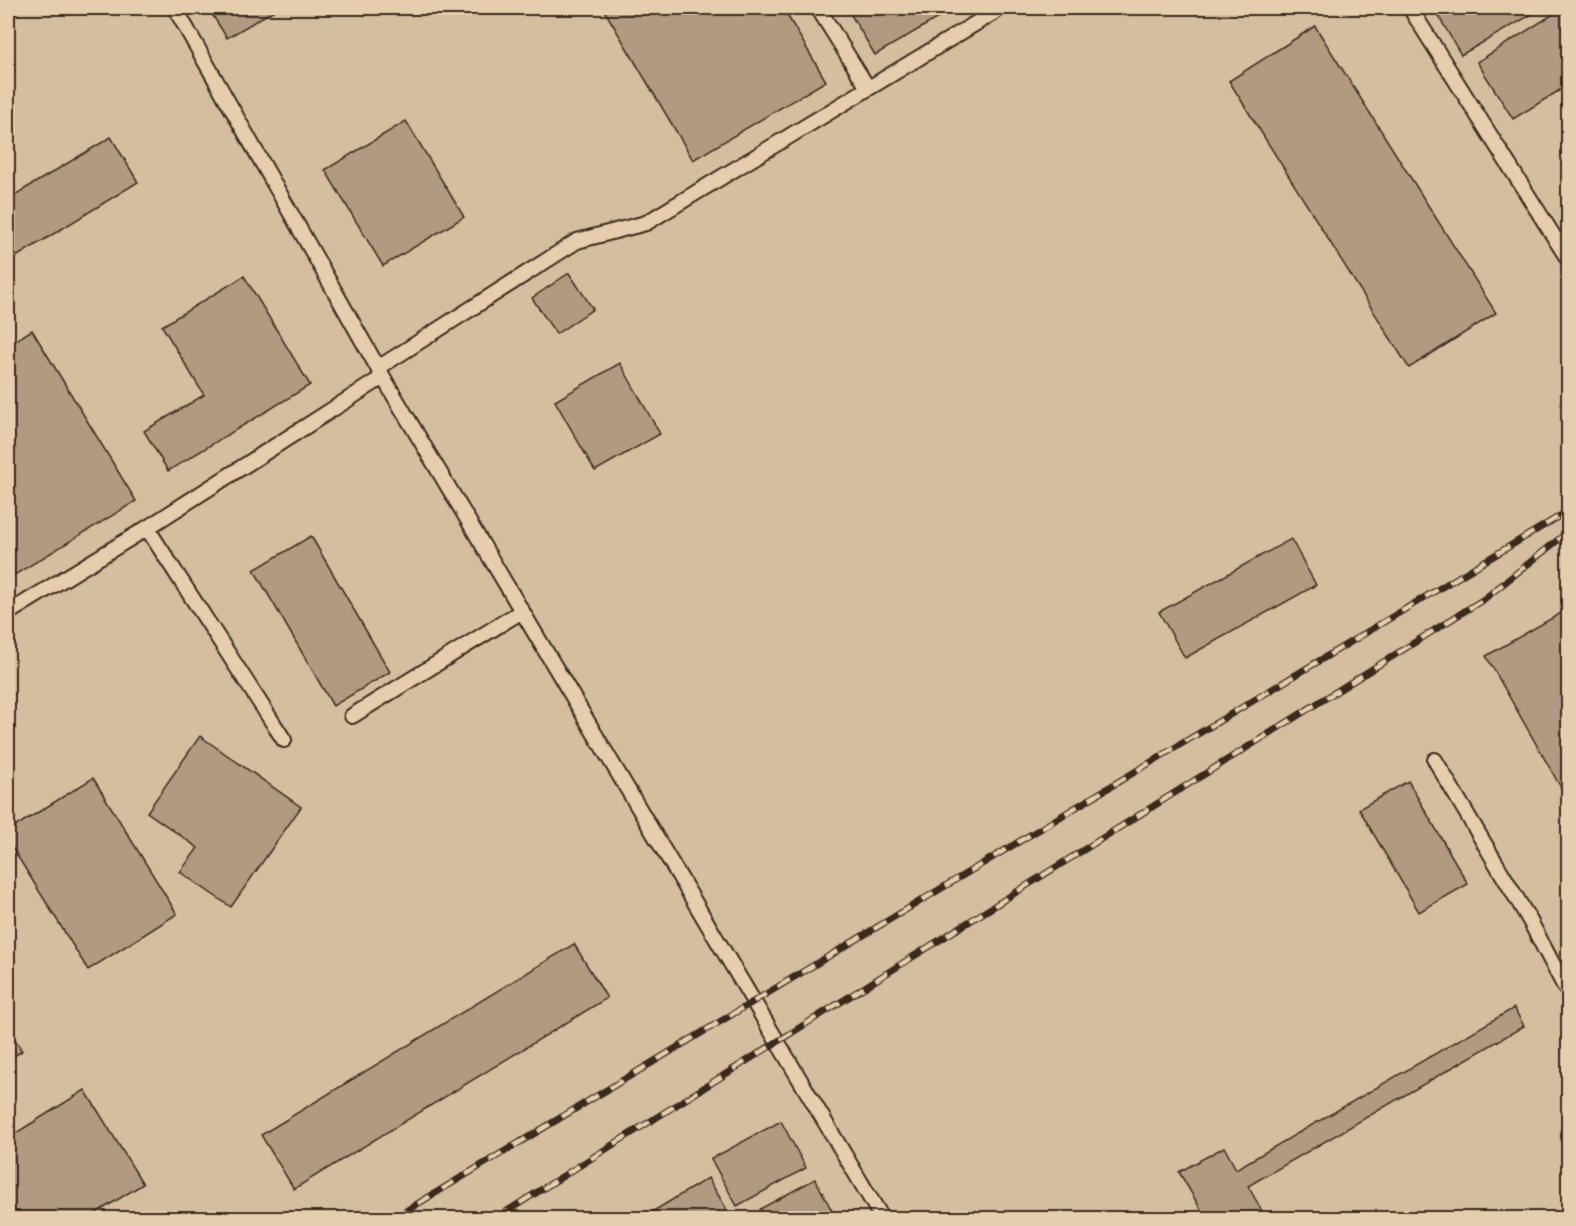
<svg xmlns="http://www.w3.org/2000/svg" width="1576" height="1226" font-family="Caveat,sans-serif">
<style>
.built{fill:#d5bea0}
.building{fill:#b19a81;stroke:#3b2a1e;stroke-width:1.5}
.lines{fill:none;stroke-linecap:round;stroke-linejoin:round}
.service-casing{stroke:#3b2a1e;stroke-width:18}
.service{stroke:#e5cdae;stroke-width:14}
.rail-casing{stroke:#3b2a1e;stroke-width:7}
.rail{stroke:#e5cdae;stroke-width:4.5;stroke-dasharray:14;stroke-linecap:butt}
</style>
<rect width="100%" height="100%" fill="#e5cdae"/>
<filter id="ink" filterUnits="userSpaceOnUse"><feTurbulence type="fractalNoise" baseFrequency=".0167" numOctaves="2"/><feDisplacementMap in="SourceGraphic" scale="12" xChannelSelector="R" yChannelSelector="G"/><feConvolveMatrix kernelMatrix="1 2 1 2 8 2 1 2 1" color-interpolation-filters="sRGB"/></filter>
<g filter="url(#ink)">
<!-- built -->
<rect class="built" x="8" y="8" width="1560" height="1210"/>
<!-- building -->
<g class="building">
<polygon points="208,8 278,8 227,38"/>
<polygon points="603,8 783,8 826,81 693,160"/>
<polygon points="847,8 955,8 875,55"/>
<polygon points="1434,8 1543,8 1461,55"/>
<polygon points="1563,8 1568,8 1568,85 1513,119 1477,62"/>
<polygon points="1315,26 1496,313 1409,368 1229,81"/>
<polygon points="406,121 464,217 383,266 325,170"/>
<polygon points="111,137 138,182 8,262 8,199"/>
<polygon points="569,273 593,309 556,334 532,298"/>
<polygon points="244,276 310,385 168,471 144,431 204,395 162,326"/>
<polygon points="32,330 136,501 8,579 8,345"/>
<polygon points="620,363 660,434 595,471 555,401"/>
<polygon points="311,536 390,672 333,706 254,570"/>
<polygon points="1291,539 1316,585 1185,658 1159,612"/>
<polygon points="1568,609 1568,800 1486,656"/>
<polygon points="200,736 301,807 231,907 180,872 198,848 147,812"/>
<polygon points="93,778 177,914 88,970 8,841 8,831"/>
<polygon points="1408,781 1468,884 1419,912 1359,809"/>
<polygon points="574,944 607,998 294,1189 261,1135"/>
<polygon points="1514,1008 1524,1026 1248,1186 1262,1211 1249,1218 1206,1218 1179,1172 1224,1147 1236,1169"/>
<polygon points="8,1027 22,1051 8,1060"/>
<polygon points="85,1090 143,1184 88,1218 8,1218 8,1138"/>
<polygon points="781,1121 806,1168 737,1206 711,1159"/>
<polygon points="708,1178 732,1218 642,1218"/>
<polygon points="815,1179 836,1218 765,1218 760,1209"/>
</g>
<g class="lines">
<defs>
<g id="service">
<polyline points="175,8 383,377 882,1218"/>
<polyline points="818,8 868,88"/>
<polyline points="1410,8 1568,259"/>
<polyline points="378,368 577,241 646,223 1001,8"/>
<polyline points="147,528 284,740"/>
<polyline points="8,613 147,528 383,377"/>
<polyline points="352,716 522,611"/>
<polyline points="1435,760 1530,921 1568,993"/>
</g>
</defs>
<!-- service casing -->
<use href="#service" class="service-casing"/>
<!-- service -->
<use href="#service" class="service"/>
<defs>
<g id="rail">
<polyline points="394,1218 1568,511"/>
<polyline points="496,1218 1484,599 1568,532"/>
</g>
</defs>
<!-- rail casing -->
<use href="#rail" class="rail-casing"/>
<!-- rail -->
<use href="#rail" class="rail"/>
</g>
</g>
<!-- margin -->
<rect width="1576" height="1226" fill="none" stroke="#e5cdae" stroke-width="30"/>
<rect x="15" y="15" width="1546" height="1196" fill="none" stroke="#3b2a1e" stroke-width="2" filter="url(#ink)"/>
</svg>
